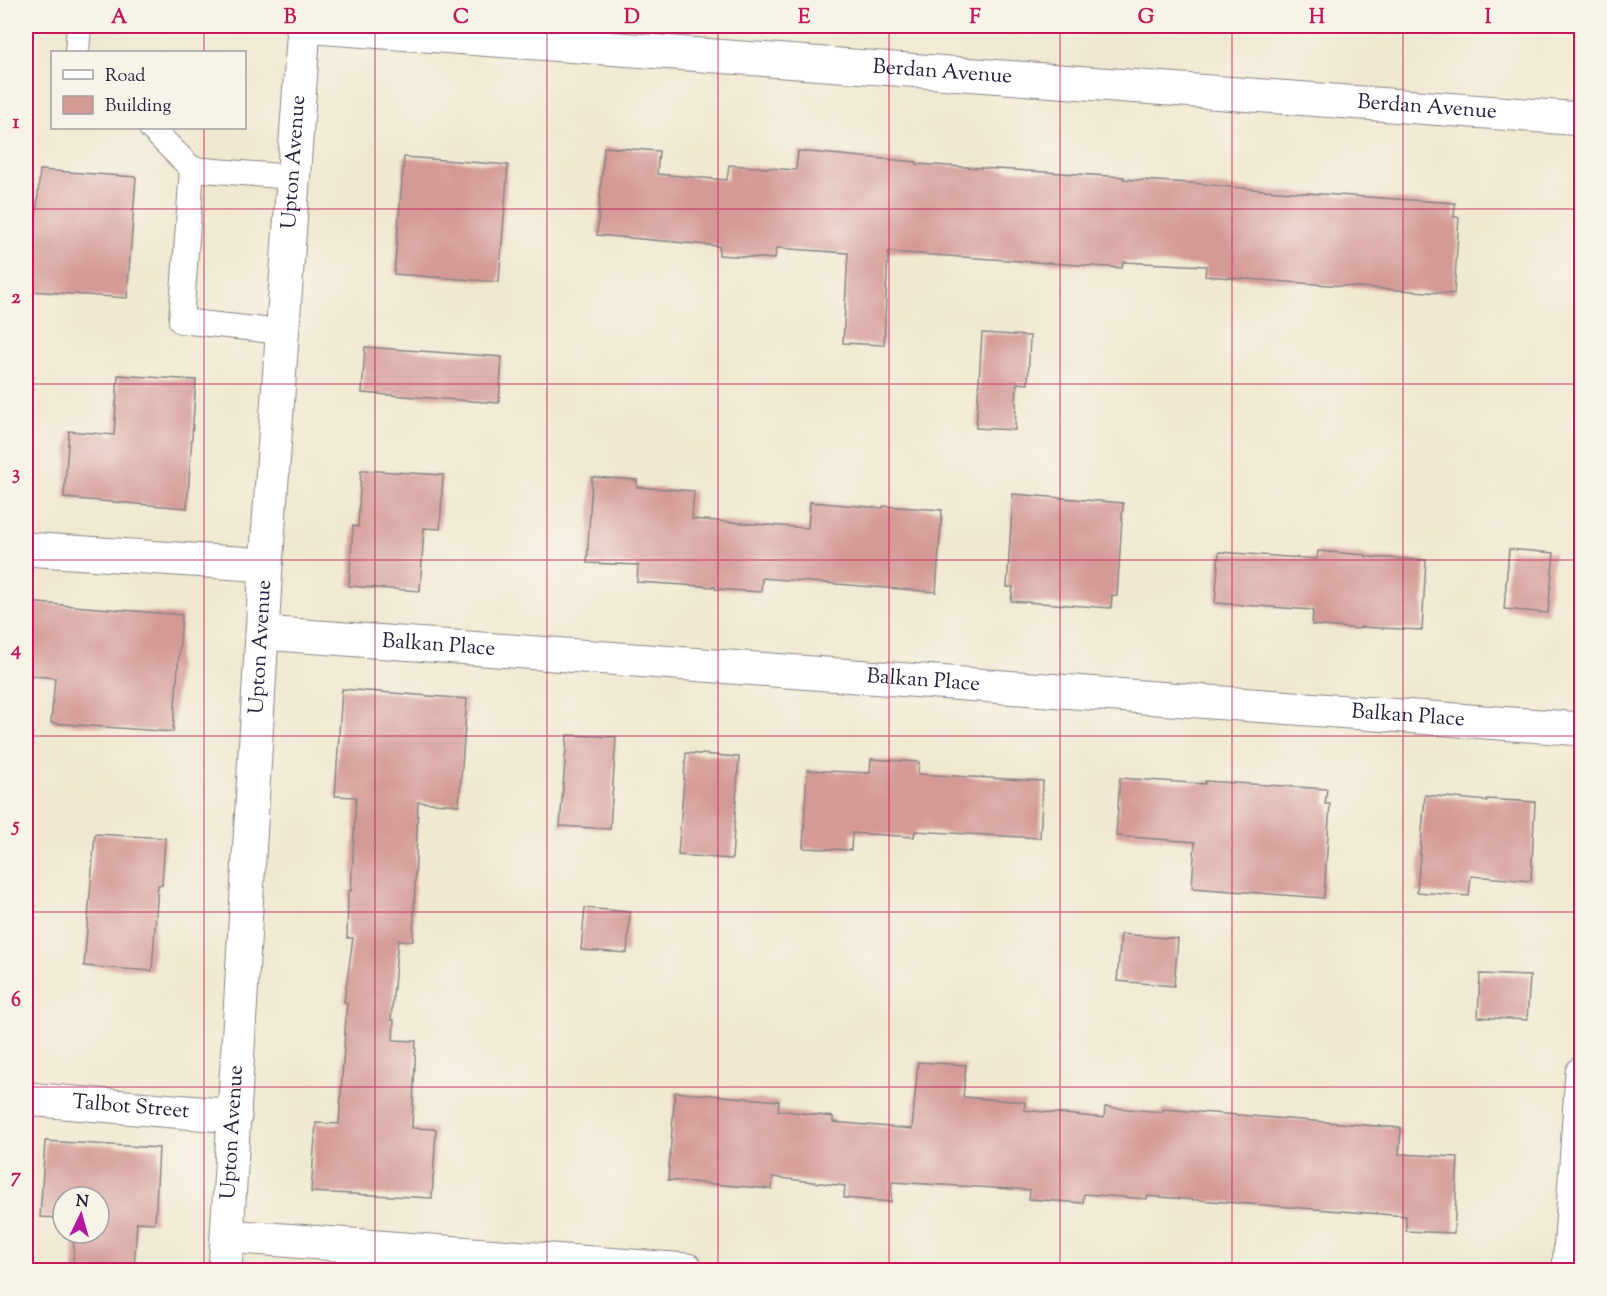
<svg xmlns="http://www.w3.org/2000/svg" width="1607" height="1296" font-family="'Sorts Mill Goudy',serif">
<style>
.building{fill:#d49a96}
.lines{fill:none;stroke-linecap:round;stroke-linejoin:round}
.service-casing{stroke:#898586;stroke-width:26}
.minor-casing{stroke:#898586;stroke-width:35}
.tertiary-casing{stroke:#898586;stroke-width:35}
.service{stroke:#fff;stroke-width:24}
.minor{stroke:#fff;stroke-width:33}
.tertiary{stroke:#fff;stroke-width:33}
.grid{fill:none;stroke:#c2185b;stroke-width:1.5;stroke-opacity:0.55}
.labels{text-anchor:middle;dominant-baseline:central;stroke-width:5;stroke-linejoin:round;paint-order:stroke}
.street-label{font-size:21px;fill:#22223b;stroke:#f7f3e8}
.neatline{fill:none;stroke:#c2185b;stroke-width:2}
.grid-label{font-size:20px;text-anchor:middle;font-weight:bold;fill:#c2185b}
</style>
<rect width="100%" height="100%" fill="#f7f3e8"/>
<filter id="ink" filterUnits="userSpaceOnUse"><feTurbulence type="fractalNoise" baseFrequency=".0167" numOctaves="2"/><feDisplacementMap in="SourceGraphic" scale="12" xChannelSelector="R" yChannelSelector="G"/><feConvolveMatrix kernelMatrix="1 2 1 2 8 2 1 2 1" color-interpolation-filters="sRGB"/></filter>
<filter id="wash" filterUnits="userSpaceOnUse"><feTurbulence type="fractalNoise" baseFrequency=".008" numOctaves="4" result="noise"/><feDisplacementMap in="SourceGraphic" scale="24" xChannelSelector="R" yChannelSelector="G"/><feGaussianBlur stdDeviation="1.35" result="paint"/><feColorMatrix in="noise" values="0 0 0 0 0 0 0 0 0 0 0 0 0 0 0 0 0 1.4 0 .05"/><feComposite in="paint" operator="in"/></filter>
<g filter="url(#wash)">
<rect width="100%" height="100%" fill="#f0e8d0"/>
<g id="blocks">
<!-- building -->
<g class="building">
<polygon points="604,147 659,151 657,174 727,180 729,165 796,170 798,151 917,162 917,164 1124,177 1123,179 1191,183 1263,190 1455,203 1454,217 1459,217 1454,294 1205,276 1206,266 1123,262 1122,268 888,252 884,345 843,343 848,253 776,248 775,259 719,255 719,246 597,235"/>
<polygon points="404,157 508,165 499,282 394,274"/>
<polygon points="40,170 136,177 127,298 30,291"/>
<polygon points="982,333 1030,336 1028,384 1017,383 1015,430 976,428"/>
<polygon points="365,347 502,357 499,403 362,393"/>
<polygon points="118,375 196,380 187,508 64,498 69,431 114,435"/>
<polygon points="361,470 443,475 440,529 424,528 420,591 349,586 353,526 358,527"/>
<polygon points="592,477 637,480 637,487 694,491 692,519 808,528 810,502 883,508 883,506 942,510 936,592 762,578 761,592 715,589 715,587 637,582 638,565 587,563"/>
<polygon points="1013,494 1123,503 1117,596 1112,595 1111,608 1011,601 1013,587 1007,587"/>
<polygon points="1509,549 1554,553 1548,613 1504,609"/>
<polygon points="1318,551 1366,555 1366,557 1426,560 1422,630 1360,627 1360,629 1312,625 1313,610 1215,603 1219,552 1317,559"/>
<polygon points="26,602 182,615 173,732 51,723 55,678 26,675"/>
<polygon points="342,689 467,699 459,805 418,802 413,941 398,940 391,1020 394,1020 393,1040 416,1041 412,1128 436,1129 432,1198 311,1192 316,1123 339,1124 347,1002 344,1002 353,938 347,938 348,891 351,891 356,797 335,796"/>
<polygon points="567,735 616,737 610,829 560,826"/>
<polygon points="686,753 739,757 732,859 678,855"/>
<polygon points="871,759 919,762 918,774 1043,781 1040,838 915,831 914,837 852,833 851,850 803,848 807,770 870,773"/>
<polygon points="1120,778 1205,784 1205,781 1327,789 1325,804 1330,804 1324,898 1192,888 1195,842 1116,836"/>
<polygon points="1425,795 1487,801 1487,799 1535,802 1531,881 1471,876 1469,896 1417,892"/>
<polygon points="95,834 165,838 162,885 158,885 152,971 84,966"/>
<polygon points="585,908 630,912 627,953 581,950"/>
<polygon points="1121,934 1178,939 1174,986 1117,981"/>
<polygon points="1480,974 1530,976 1527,1020 1478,1017"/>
<polygon points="918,1062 966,1065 963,1097 1025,1102 1024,1110 1104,1118 1105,1107 1162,1112 1163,1109 1401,1128 1399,1154 1458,1157 1454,1233 1406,1231 1406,1216 1147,1196 1147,1199 1084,1194 1083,1203 1029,1199 1030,1190 892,1182 891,1202 844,1198 845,1186 773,1177 772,1189 668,1180 675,1092 779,1101 778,1110 833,1117 833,1122 912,1129"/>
<polygon points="45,1141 159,1148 155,1223 137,1222 134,1270 73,1270 74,1233 99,1233 99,1197 63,1197 63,1218 40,1217"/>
</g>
</g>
</g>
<g filter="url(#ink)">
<use href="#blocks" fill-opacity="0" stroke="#898586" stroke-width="1.5"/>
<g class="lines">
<defs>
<g id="service">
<polyline points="77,52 79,26"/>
<polyline points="151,128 192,169"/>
<polyline points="282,332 181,321 192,169 292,177"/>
</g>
<g id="minor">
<polyline points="26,549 266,565"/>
<path id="s1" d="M263 633 1582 729"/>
<path id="s2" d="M26 1099 235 1116"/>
<polyline points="228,1236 687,1270"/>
<polyline points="1569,1270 1582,1073"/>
</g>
<g id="tertiary">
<path id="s3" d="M302 26 1582 119"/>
<path id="s4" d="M225 1270 266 565 304 26"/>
</g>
</defs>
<!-- service casing -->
<use href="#service" class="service-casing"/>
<!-- minor casing -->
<use href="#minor" class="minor-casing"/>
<!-- tertiary casing -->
<use href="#tertiary" class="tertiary-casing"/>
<!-- service -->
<use href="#service" class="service"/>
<!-- minor -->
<use href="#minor" class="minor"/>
<!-- tertiary -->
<use href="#tertiary" class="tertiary"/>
</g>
</g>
<!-- grid -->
<path class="grid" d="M204 26V52M375 26V1270M547 26V1270M718 26V1270M889 26V1270M1060 26V1270M1232 26V1270M1403 26V1270M204 128V1270M26 209H1582M26 384H1582M26 560H1582M26 736H1582M26 912H1582M26 1087H1582"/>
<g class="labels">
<!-- street labels -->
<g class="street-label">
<text stroke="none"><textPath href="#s3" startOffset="642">Berdan Avenue</textPath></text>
<text stroke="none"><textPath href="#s3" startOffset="1128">Berdan Avenue</textPath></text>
<text stroke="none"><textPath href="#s4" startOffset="1110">Upton Avenue</textPath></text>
<text stroke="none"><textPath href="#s1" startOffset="176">Balkan Place</textPath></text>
<text stroke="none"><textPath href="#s4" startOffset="624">Upton Avenue</textPath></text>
<text stroke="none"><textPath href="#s1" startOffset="662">Balkan Place</textPath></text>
<text stroke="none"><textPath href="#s1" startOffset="1148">Balkan Place</textPath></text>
<text stroke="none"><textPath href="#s2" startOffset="105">Talbot Street</textPath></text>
<text stroke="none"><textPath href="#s4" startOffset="138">Upton Avenue</textPath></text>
</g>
</g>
<!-- margin -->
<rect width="1607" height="1296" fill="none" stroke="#f7f3e8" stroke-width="66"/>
<!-- legend -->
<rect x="51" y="51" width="195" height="78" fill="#f7f3e8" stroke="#a29fa3" stroke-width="1.5"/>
<rect x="63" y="70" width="30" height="9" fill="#ffffff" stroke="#a29fa3" stroke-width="1.5"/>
<text x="105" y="81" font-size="18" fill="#22223b">Road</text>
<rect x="63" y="96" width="30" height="18" fill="#d49a96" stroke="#a29fa3" stroke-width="1.5"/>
<text x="105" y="111" font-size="18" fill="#22223b">Building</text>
<!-- north arrow -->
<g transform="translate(81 1215) rotate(5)"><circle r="28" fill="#f7f3e8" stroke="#a29fa3" stroke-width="1.5"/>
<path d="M0-4.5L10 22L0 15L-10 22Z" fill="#b5179e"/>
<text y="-9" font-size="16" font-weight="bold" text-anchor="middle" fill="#22223b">N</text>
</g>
<rect x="33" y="33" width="1541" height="1230" class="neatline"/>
<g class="grid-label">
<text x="119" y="23">A</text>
<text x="290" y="23">B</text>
<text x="461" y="23">C</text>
<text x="632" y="23">D</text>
<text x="804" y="23">E</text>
<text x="975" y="23">F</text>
<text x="1146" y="23">G</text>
<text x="1317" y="23">H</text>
<text x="1488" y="23">I</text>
<text x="16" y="128">1</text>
<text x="16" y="303">2</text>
<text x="16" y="479">3</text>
<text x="16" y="655">4</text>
<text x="16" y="831">5</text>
<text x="16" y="1006">6</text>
<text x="16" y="1182">7</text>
</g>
</svg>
